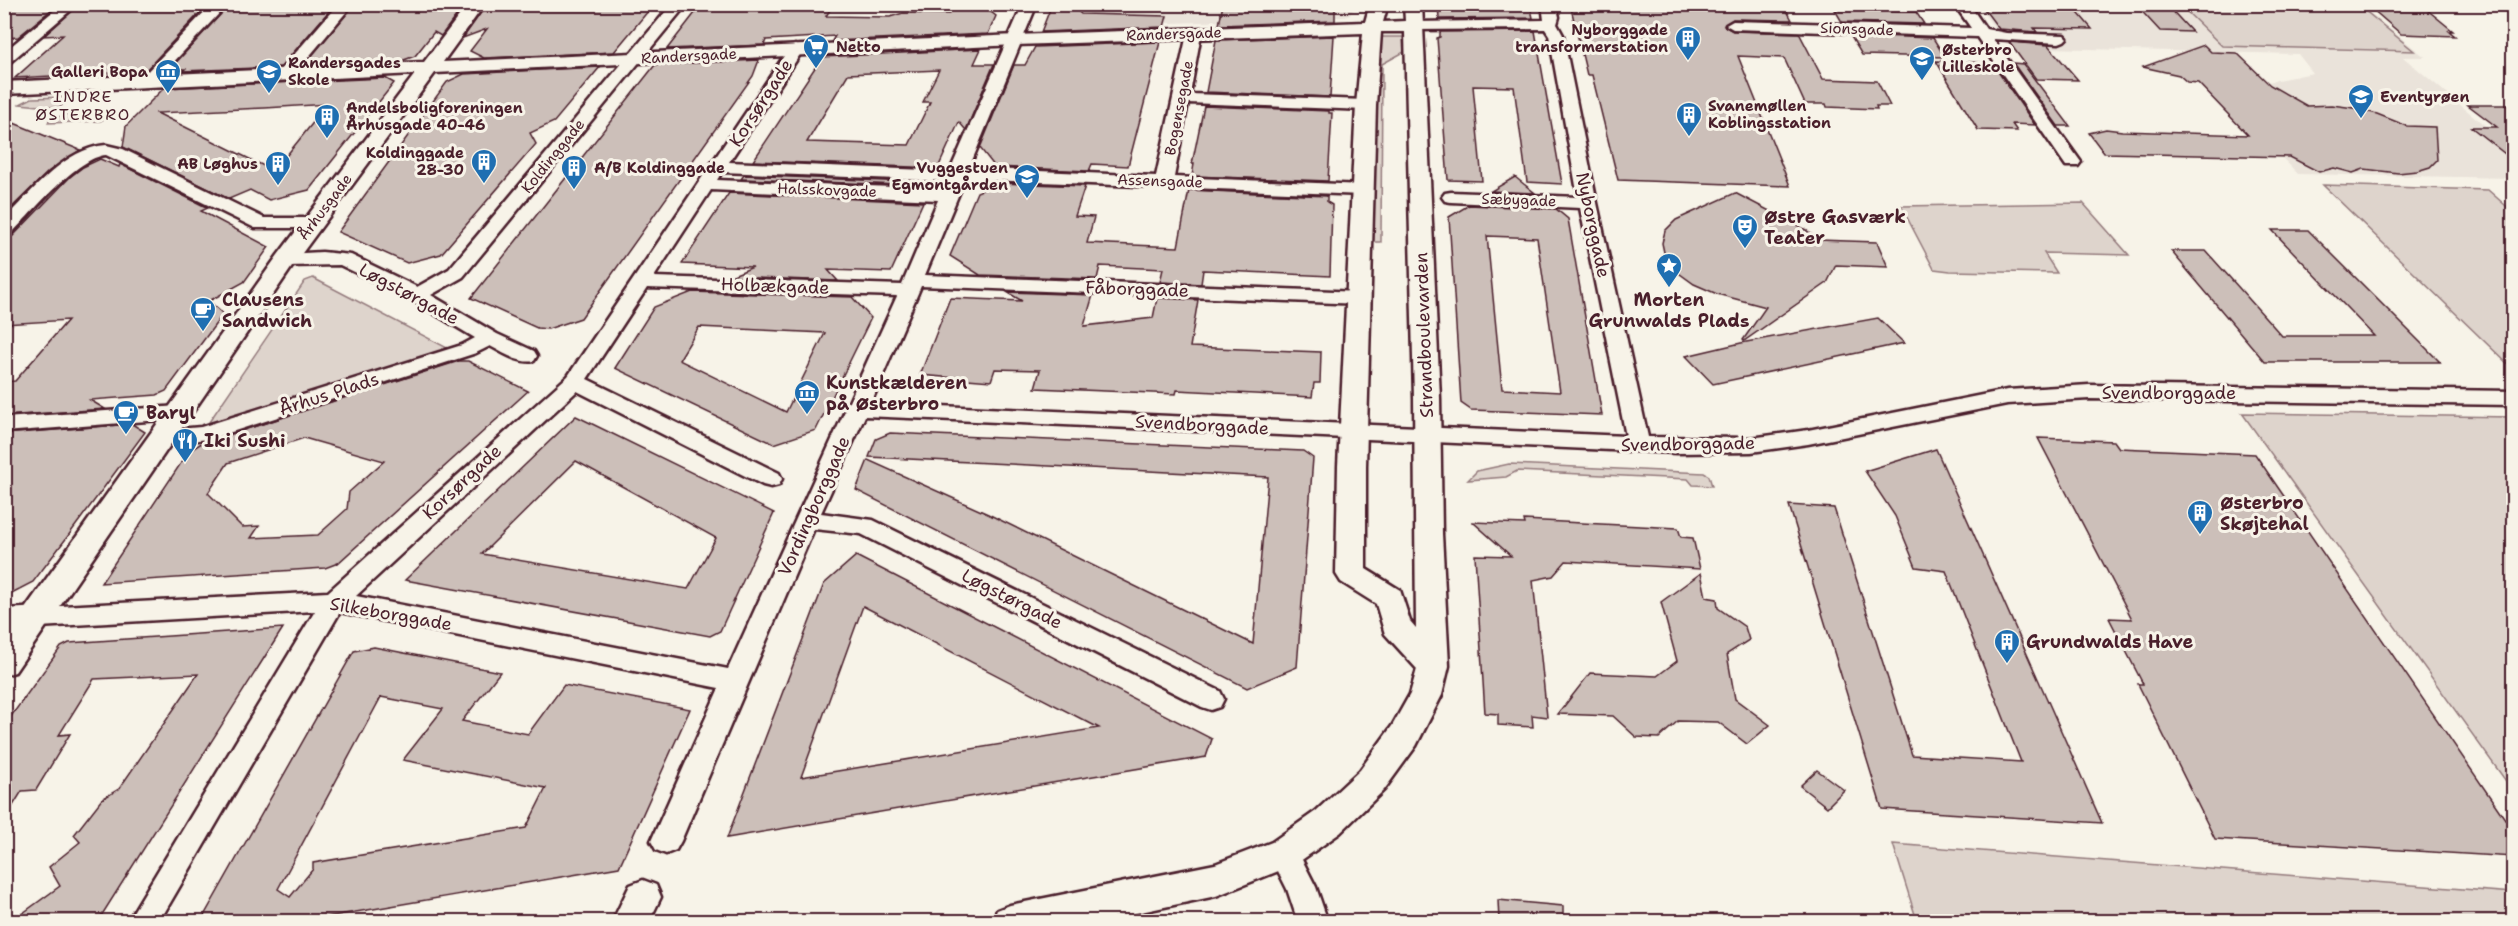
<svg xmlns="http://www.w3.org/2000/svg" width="2518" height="926" font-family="'Shantell Sans',sans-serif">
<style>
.built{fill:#eae3da}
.green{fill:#ded4cc;stroke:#947a7c;stroke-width:1.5}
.building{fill:#ccbfb9;stroke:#4a1f2b;stroke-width:1.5;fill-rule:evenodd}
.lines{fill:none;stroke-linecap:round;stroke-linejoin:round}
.minor-casing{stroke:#4a1f2b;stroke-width:5}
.tertiary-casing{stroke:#4a1f2b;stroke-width:5}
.minor{fill:#f7f3e8;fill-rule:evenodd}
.tertiary{fill:#f7f3e8;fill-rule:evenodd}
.labels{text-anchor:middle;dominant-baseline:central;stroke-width:6;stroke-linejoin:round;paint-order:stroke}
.far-street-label{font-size:15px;fill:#4a1f2b;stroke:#f7f3e8}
.far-poi-label{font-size:15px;font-weight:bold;fill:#4a1f2b;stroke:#f7f3e8;text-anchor:start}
.far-neighbourhood-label{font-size:16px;letter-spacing:1.5px;fill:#4a1f2b;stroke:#f7f3e8}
.street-label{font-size:18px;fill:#4a1f2b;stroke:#f7f3e8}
.poi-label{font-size:18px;font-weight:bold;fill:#4a1f2b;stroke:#f7f3e8;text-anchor:start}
</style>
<rect width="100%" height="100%" fill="#f7f3e8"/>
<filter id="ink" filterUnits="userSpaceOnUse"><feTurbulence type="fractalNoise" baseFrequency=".0167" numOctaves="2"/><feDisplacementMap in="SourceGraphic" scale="12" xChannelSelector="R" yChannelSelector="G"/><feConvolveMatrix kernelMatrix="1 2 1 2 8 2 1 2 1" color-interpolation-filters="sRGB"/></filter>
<g filter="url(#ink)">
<!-- built -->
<g class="built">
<polygon points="1092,5 1356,5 1350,15 1345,17 1084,26"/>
<polygon points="1977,5 2360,5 2425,57 2403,57 2513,149 2513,178 2298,174 2218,92 2313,73 2298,54 2009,47"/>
</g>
<!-- green -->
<g class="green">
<polygon points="2180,5 2358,5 2414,51 2222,46"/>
<polygon points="1379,37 1403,37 1404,52 1382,64 1381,242 1373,242 1375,80"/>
<polygon points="65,97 68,100 59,108 20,104 32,98"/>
<polygon points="108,111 113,111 112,115 100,121 48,123 49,120 71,113"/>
<polygon points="2323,185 2488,190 2513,212 2513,369"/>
<polygon points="2083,203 2129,255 2044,253 2057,273 1950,271 1934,269 1901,206"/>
<polygon points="313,278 453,351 205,428 305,281"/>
<polygon points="2242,413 2513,417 2513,791"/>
<polygon points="1509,464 1704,473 1709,476 1712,486 1693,485 1688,479 1517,471 1506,477 1468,480 1477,471"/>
<polygon points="1893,844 2513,893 2513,921 1917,921"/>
</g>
<!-- building -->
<g class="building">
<polygon points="4,4 58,4 18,37 4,38"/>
<polygon points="80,4 208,4 145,71 15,78 63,35 44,36"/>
<polygon points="230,4 335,4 281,67 182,71 185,69 170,69"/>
<polygon points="355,4 465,4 441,36 434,32 415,56 401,61 304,65"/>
<polygon points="487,4 654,4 614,52 484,58 470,51 487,29 463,38"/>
<polygon points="702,4 834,4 826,16 890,17 903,13 949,14 954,4 994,4 991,12 996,16 988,34 832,41 835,36 766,40 764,45 667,49"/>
<polygon points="1052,4 1082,4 1079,12 1081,14 1167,16 1164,27 1041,32"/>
<polygon points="1223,4 1335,4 1335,21 1219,25"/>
<polygon points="1438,4 1530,4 1533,18 1439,19"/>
<polygon points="1570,4 1684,4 1786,9 1792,20 1733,19 1724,26 1733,31 1799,33 1823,79 1877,81 1890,106 1876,106 1877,109 1827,107 1826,104 1805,104 1784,58 1738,56 1790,186 1618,180 1592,75 1587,75"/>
<polygon points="2135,4 2166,4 2192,32 2160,31"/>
<polygon points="2381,4 2420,4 2453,31 2449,31 2455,36 2401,34 2371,8 2385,8"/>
<polygon points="1981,5 2073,7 2092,29 2034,28 2037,32 1999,29"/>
<polygon points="1835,10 1916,12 1924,24 1842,22"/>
<polygon points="1535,31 1562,184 1527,182 1514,87 1473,86 1482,181 1448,180 1437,38 1440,37 1440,32"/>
<polygon points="1850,35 1933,38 1945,57 1862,55"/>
<polygon points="1334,36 1330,97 1206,92 1216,40"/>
<polygon points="1160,42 1128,166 1092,164 1089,171 995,167 980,148 1014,65 1025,65 1035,47"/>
<polygon points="2009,42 2048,45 2078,80 2036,79"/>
<polygon points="2204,45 2211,52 2237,53 2270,85 2307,106 2332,105 2354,108 2377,114 2407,126 2435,127 2437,160 2430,167 2417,171 2398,173 2364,169 2353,173 2334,168 2319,172 2290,157 2104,153 2089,133 2106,129 2122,131 2248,135 2198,83 2187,82 2179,75 2143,67"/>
<path d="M981 49 974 64H994L966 130 959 122 938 168 753 161 822 57ZM939 70 923 102H930L909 145 807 142 848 74Z"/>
<polygon points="759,60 753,76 581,318 548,329 537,328 471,298 655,65"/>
<polygon points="1936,61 1992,63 2035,125 2012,124 2017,131 1978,130"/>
<polygon points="2013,63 2023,64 2070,126 2058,126"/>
<polygon points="600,67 554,122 530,133 536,144 441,254 407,263 338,232 447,82 464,74"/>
<path d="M385 78 394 83 309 190 269 200 250 190 229 199 123 147 126 126 164 88ZM328 104 274 171 157 113 265 108Z"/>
<polygon points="2468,105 2514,105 2514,161 2471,127 2497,127"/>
<polygon points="1204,106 1329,111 1329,113 1332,113 1328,181 1192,176 1194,164 1192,164"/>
<polygon points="4,119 80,150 49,171 4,215"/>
<polygon points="100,159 119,167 120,164 208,208 201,211 269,247 244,282 209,301 223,314 166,391 157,395 90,400 105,409 4,416 4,382 15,381 68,320 4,324 4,237 13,236 70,177 83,167"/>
<polygon points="744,175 931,183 929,186 741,179"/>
<polygon points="1515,177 1535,193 1491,191"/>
<polygon points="999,183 1085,186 1075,216 1094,217 1087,243 1178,247 1189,190 1327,196 1327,202 1332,205 1330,276 1203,270 1201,284 1160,282 1163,269 1100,266 1097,279 980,275 950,256 977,192"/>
<polygon points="729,193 923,202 891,272 828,270 838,281 728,277 753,267 682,264"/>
<polygon points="1735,193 1806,230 1818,240 1877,242 1888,267 1836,265 1827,283 1744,341 1743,340 1766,307 1717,294 1694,284 1676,271 1665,257 1662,243 1665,231 1676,220"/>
<path d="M1469 205 1556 209 1568 219 1602 415 1471 410 1461 403 1449 217ZM1487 236 1537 238 1560 392 1502 389Z"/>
<polygon points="2272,230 2308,230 2440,362 2265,362 2171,251 2206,251 2282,336 2374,336"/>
<path d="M692 292 852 297 871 318 816 430 774 444 615 368 654 307ZM699 327 825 333 786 412 679 360Z"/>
<polygon points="1007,292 1093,295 1084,326 1153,318 1157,298 1198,300 1190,347 1321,352 1320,383 1314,383 1312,397 1177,390 1176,394 1035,388 1040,370 995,369 991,381 920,375 950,298 1022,301"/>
<polygon points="1878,318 1904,343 1713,384 1686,356 1741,343"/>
<path d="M459 361H468L528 391 338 563 325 568 101 583 189 451 200 444ZM304 438 384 461 349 492 347 509 318 535 251 538 259 526 242 527 208 493 228 463Z"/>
<path d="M576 416 774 513 720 631 710 636 405 580ZM576 461 716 538 688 589 482 554Z"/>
<polygon points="132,424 145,432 68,536 33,582 4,597 4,434"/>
<polygon points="890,433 1303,451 1313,458 1297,667 1247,688 856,490 868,460 988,514 1253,644 1268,477 869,457 876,439"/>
<polygon points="2038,438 2114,441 2119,448 2255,454 2514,832 2514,857 2215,839 2138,684 2143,684 2109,618 2132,619"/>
<polygon points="1936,449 2102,823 1882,809 1789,505 1834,508 1912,755 2021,762 1946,571 1916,567 1895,516 1865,471"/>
<polygon points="1524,520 1678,528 1681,537 1693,538 1700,569 1566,561 1553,576 1533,580 1547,717 1532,715 1533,727 1498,725 1498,714 1485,713 1475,555 1511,556 1473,522 1525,524"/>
<path d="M856 556 1212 739 1206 757 727 838 824 584ZM863 606 1099 728 801 777Z"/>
<polygon points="1701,573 1706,597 1717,599 1718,608 1745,627 1749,640 1727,654 1735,699 1770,725 1747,744 1718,722 1678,721 1659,738 1636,737 1613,716 1558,714 1590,673 1657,676 1677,661 1661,602"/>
<polygon points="283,628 98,921 12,921 60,886 49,867 80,842 74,835 102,799 119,789 198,674 94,679 59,735 70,734 36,790 22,791 4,820 4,726 61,647 69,643"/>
<path d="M374 647 500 672 462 721 528 734 564 685 690 709 619 867 303 921H201L354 651ZM381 697 443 709 403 760 546 788 526 828 313 863V869L290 897 278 889Z"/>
<polygon points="1817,770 1844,790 1827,807 1800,786"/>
<polygon points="1498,900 1563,906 1563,921 1499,921"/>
</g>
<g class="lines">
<defs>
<g id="minor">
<polygon points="62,4 78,4 9,63 4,64 4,52"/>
<polygon points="212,4 228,4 153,84 141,84 139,81 141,78"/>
<polygon points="338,4 353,4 291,78 279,78 277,75 279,72"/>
<path d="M672 4H687L463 277 431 295 497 334 534 351 537 356 534 361C519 364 504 353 490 346L476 353 210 439 164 443 156 441 153 436 156 431 201 427 462 345 475 338 410 299 340 265 286 266 279 264 277 260 279 256 286 254 322 252 351 255 417 287 449 269Z"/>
<path d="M1023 4H1037L969 168 1156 176 1187 34 1194 30 1201 34 1190 94 1366 100 1374 105 1366 110 1188 103 1174 177 1363 185 1369 186 1372 190 1369 194 1363 195 965 179 925 275 1360 292 1367 294 1370 298 1367 302 1360 304 921 286 871 403 1626 436 1580 208 1451 202 1445 201 1442 197 1445 193 1451 192 1578 197 1549 35 1545 29 1414 30 1407 26 1414 22 1544 20 1542 4H1556L1559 17 1557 24 1563 35 1597 203 1648 437 1751 438 1808 430 2007 390 2089 385 2514 391V405L2089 399 2007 404 1808 444 1751 452 1677 453 865 416 821 513 873 520 1220 691 1224 699 1220 707 1211 710 1202 707 861 534 814 529 681 841 676 850 666 854 656 850 651 841 719 688 340 612 159 922H127L315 611 4 629V609L328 592 568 376 790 47 795 45 803 50 729 162 950 171ZM722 172 947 181 943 189 717 180ZM711 190 938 200 902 285 654 277ZM647 288 897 296 728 669 356 596 577 391 763 485 771 487 779 485 782 479 779 473 587 379Z"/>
<polygon points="1954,4 1969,4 1986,29 2006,33 2064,35 2067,38 2064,41 2059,43 1993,39 2081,162 2078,166 2066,166 1977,37 1733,29 1726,25 1733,21 1971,28"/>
<path d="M106 145 123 149 264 218H313L319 219 322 223 319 227 313 228H255L106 155C77 157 32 213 11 234L4 235V219C32 192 65 148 106 145Z"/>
<polygon points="179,406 187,408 190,413 187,418 4,432 4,418"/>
<polygon points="1284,840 1294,844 1316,887 1328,922 1298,922 1287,889 1269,853 1274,844"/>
</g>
<g id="tertiary">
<path d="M468 4H485L443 62 1016 35 1365 22 1370 4H1388L1383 22 1405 21 1404 4H1422L1440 398 1442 534 1449 666 1442 695 1416 746 1384 790 1340 833 1296 864 1216 896 1094 922H992L997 910 1010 905 1215 864 1272 842 1316 811 1360 770 1392 726 1410 694 1417 669 1385 634 1376 604 1341 582 1336 574 1338 466 1356 105 1363 33 1016 45 435 73 294 264 15 672 4 675V638L278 255 415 74 4 94V82L424 62ZM1381 32H1405L1414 398 1416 628 1410 621 1400 590 1366 569V466L1376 105Z"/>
<polygon points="643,880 656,885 661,897 649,922 612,922 630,885"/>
</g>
</defs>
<!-- minor casing -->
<use href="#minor" class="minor-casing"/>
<!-- tertiary casing -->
<use href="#tertiary" class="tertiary-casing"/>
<!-- minor -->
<use href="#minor" class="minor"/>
<!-- tertiary -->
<use href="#tertiary" class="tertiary"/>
</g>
</g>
<!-- icons -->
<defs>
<symbol id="building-pin" viewBox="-11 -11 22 30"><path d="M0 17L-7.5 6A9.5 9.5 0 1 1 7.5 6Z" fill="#1f6fb2" stroke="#f7f3e8"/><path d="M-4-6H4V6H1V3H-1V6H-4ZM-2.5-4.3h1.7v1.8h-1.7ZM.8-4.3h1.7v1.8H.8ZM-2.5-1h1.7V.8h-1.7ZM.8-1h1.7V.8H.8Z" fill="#fff"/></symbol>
<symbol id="supermarket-pin" viewBox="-11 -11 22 30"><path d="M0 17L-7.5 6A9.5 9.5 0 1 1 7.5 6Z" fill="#1f6fb2" stroke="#f7f3e8"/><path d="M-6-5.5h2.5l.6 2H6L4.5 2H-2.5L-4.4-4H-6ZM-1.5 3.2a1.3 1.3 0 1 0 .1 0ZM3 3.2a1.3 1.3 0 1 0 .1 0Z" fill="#fff"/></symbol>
<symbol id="school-pin" viewBox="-11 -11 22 30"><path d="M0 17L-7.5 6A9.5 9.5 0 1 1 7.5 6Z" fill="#1f6fb2" stroke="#f7f3e8"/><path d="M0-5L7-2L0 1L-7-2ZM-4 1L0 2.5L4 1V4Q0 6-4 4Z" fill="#fff"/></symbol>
<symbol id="museum-pin" viewBox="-11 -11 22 30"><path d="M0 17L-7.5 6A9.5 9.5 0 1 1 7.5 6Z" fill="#1f6fb2" stroke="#f7f3e8"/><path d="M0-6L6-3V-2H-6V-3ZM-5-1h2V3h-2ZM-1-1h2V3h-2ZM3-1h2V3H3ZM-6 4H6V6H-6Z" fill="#fff"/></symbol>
<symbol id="theatre-pin" viewBox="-11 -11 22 30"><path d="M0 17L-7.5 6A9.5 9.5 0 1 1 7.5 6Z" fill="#1f6fb2" stroke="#f7f3e8"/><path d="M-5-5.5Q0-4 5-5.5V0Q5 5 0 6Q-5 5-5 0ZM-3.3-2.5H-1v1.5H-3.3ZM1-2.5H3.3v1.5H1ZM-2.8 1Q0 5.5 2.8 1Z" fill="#fff"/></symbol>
<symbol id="sight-pin" viewBox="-11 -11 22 30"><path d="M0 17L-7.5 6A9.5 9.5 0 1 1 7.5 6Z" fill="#1f6fb2" stroke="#f7f3e8"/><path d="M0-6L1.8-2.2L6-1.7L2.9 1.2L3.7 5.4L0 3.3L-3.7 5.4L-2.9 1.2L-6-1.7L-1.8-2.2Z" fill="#fff"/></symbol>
<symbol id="cafe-pin" viewBox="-11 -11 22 30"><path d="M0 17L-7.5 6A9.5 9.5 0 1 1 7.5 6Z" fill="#1f6fb2" stroke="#f7f3e8"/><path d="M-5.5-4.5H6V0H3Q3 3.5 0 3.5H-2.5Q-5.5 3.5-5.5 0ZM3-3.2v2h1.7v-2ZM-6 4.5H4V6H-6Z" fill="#fff"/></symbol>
<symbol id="restaurant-pin" viewBox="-11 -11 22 30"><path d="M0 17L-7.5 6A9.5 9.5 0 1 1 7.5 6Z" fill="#1f6fb2" stroke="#f7f3e8"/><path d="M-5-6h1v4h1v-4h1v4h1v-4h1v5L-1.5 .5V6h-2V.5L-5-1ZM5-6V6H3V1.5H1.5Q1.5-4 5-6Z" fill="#fff"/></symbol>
</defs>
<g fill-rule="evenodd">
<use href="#building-pin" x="1673" y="24" width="30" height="40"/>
<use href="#supermarket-pin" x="801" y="32" width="30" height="40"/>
<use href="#school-pin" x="1907" y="44" width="30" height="40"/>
<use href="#museum-pin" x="153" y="57" width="30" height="40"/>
<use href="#school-pin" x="254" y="57" width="30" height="40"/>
<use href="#school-pin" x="2346" y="82" width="30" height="40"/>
<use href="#building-pin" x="1674" y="100" width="30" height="40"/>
<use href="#building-pin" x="312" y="102" width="30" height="40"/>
<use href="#building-pin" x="469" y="147" width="30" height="40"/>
<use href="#building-pin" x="263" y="149" width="30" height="40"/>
<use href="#building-pin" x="559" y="153" width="30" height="40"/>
<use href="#school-pin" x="1012" y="162" width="30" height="40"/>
<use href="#theatre-pin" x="1730" y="212" width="30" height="40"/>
<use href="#sight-pin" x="1654" y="251" width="30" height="40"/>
<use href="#cafe-pin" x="188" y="295" width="30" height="40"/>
<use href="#museum-pin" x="792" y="378" width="30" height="40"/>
<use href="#cafe-pin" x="111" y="398" width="30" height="40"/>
<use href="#restaurant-pin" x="170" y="426" width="30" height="40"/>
<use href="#building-pin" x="2185" y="498" width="30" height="40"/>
<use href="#building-pin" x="1992" y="627" width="30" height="40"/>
</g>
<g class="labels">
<!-- far-street labels -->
<g class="far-street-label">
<text transform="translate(1857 29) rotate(2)">Sionsgade</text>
<text transform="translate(1174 34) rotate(-2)">Randersgade</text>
<text transform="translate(689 56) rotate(-3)">Randersgade</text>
<text transform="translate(1179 108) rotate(-79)">Bogensegade</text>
<text transform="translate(553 156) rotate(-51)">Koldinggade</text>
<text transform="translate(1160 181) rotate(2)">Assensgade</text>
<text transform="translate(827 190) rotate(2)">Halsskovgade</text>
<text transform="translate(1519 200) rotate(2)">Sæbygade</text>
<text transform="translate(325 207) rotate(-53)">Århusgade</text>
</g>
<!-- far-poi labels -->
<g class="far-poi-label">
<text x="1668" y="30" text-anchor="end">Nyborggade<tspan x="1668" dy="17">transformerstation</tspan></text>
<text x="836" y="47">Netto</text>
<text x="1942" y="50">Østerbro<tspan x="1942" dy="17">Lilleskole</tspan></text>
<text x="288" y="63">Randersgades<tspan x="288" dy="17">Skole</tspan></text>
<text x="148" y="72" text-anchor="end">Galleri Bopa</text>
<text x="2380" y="97">Eventyrøen</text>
<text x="1708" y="106">Svanemøllen<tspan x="1708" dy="17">Koblingsstation</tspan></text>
<text x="346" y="108">Andelsboligforeningen<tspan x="346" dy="17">Århusgade 40-46</tspan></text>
<text x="464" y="153" text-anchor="end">Koldinggade<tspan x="464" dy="17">28-30</tspan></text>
<text x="258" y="164" text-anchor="end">AB Løghus</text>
<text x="594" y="168">A/B Koldinggade</text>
<text x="1008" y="168" text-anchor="end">Vuggestuen<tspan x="1008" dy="17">Egmontgården</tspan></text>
</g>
<!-- far-neighbourhood labels -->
<g class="far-neighbourhood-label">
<text x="83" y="96">INDRE<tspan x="83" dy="18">ØSTERBRO</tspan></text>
</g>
<!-- street labels -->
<g class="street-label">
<text transform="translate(761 103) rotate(-57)">Korsørgade</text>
<text transform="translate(1593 225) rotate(78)">Nyborggade</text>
<text transform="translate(775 286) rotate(2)">Holbækgade</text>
<text transform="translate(1137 289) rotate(2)">Fåborggade</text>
<text transform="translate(409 294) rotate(28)">Løgstørgade</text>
<text transform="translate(1424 335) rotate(-92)">Strandboulevarden</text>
<text x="2169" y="393">Svendborggade</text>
<text transform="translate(329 394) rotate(-18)">Århus Plads</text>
<text transform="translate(1202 425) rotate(3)">Svendborggade</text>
<text transform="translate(1688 444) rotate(-1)">Svendborggade</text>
<text transform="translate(462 482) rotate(-43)">Korsørgade</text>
<text transform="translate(814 506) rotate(-66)">Vordingborggade</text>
<text transform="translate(1012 599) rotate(27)">Løgstørgade</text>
<text transform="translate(391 614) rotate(10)">Silkeborggade</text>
</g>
<!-- poi labels -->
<g class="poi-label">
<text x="1764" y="217">Østre Gasværk<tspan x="1764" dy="21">Teater</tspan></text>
<text x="222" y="300">Clausens<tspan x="222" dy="21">Sandwich</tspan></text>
<text x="1669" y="300" text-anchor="middle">Morten<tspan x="1669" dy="21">Grunwalds Plads</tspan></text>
<text x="826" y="383">Kunstkælderen<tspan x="826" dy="21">på Østerbro</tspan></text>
<text x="146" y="413">Baryl</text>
<text x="204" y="441">Iki Sushi</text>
<text x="2220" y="503">Østerbro<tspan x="2220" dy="21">Skøjtehal</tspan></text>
<text x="2026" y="642">Grundwalds Have</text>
</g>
</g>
<!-- margin -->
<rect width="2518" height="926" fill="none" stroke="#f7f3e8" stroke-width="24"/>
<rect x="12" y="12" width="2494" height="902" fill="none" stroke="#4a1f2b" stroke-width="2" filter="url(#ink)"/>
</svg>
